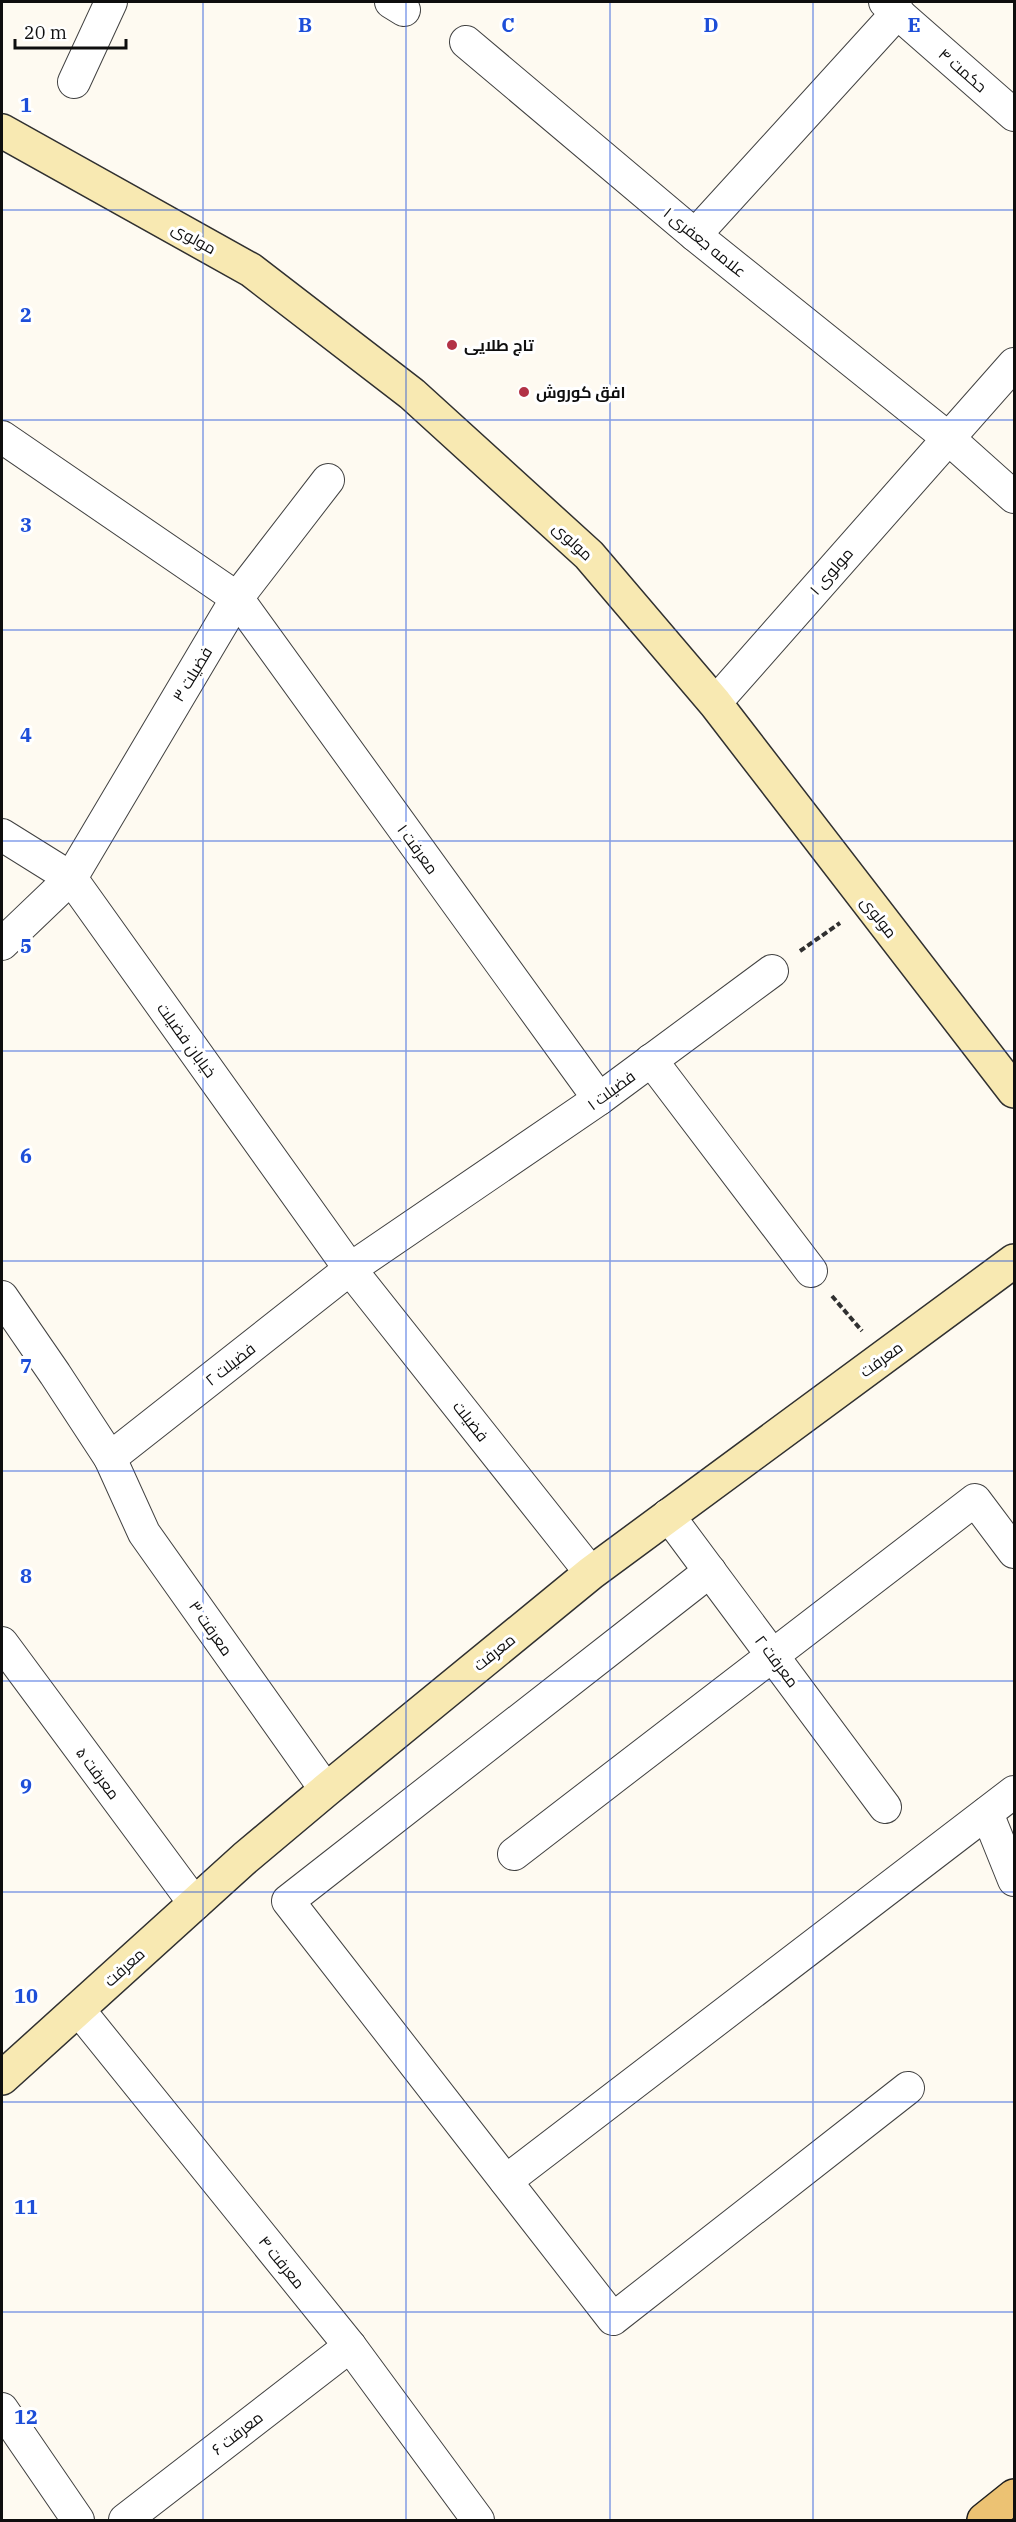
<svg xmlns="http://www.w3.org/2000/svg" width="1016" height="2522" font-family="'IBM Plex Serif',Cairo,serif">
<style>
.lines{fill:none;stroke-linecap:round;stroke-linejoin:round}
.street-casing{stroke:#414141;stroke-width:34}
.secondary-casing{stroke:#303030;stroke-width:36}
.primary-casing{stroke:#1f1f1f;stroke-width:36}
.path{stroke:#303030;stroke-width:4;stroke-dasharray:6 3;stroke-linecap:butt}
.street{stroke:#fff;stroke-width:32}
.secondary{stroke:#f8e9b2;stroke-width:33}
.primary{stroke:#ecc273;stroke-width:33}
.grid{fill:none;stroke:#1d4ed8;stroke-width:1.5;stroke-opacity:0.55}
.poi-dot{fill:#b23246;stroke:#fff;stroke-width:2}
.labels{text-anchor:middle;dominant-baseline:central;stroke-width:6;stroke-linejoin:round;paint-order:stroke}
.street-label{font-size:16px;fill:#0e0e0e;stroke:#fff}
.poi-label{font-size:16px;font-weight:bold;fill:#0e0e0e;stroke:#fff;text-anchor:start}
.grid-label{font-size:20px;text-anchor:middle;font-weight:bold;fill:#1d4ed8;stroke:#fff;stroke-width:6;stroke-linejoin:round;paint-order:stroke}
</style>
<rect width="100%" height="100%" fill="#fefaf1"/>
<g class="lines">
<defs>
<g id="street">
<polyline points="391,2 404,10"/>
<polyline points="885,2 1014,115"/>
<polyline points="466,42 695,235 948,438 1014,497"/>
<polyline points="74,82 111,2"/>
<polyline points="695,235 898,12"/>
<polyline points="2,437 237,598 599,1099"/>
<polyline points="715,703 1014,364"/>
<polyline points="2,835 71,878 350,1269 591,1573"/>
<polyline points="2,944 71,878 237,598 328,480"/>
<polyline points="651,1060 811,1271"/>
<polyline points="2,1297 55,1374 110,1458 144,1533 326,1790"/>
<polyline points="110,1458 350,1269 599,1099 772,971"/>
<polyline points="668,1515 885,1807"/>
<polyline points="710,1571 288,1901 613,2319 908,2088"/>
<polyline points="2,1643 195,1904"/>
<polyline points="987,1813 1014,1880"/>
<polyline points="514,1854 975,1500 1014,1552"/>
<polyline points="78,2009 350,2346 478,2520"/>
<polyline points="506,2181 1014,1792"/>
<polyline points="2,2409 78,2520"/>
<polyline points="125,2520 350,2346"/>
</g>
<g id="secondary">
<polyline points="2,131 251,270 412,394 589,555 715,703 1014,1091"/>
<polyline points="2,2078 245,1858 326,1790 591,1573 1014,1261"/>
</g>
<polyline id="primary" points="984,2520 1014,2496"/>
</defs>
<!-- street casing -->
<use href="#street" class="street-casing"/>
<!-- secondary casing -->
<use href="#secondary" class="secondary-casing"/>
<!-- primary casing -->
<use href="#primary" class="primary-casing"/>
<!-- path -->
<g class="path">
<polyline points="800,951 840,923"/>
<polyline points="832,1296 862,1331"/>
</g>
<!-- street -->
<use href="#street" class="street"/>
<!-- secondary -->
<use href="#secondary" class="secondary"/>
<!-- primary -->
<use href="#primary" class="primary"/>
</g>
<!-- grid -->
<path class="grid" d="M203 2V2520M406 2V2520M610 2V2520M813 2V2520M2 210H1014M2 420H1014M2 630H1014M2 841H1014M2 1051H1014M2 1261H1014M2 1471H1014M2 1681H1014M2 1892H1014M2 2102H1014M2 2312H1014"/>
<!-- markers -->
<g class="poi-dot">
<circle cx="452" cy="345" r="6"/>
<circle cx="524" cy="392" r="6"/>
</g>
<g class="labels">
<!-- street labels -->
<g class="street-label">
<text transform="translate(963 70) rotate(41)">حکمت ۴</text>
<text transform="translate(194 238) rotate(29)">مولوی</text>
<text transform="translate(705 242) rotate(39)">علامه جعفری ۱</text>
<text transform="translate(573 541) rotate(43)">مولوی</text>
<text transform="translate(831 571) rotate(-49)">مولوی ۱</text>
<text transform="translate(192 674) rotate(-59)">فضیلت ۳</text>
<text transform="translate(418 849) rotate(54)">معرفت ۱</text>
<text transform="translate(879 917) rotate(52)">مولوی</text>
<text transform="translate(187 1040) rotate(54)">خیابان فضیلت</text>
<text transform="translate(611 1090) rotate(-36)">فضیلت ۱</text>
<text transform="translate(881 1359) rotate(-36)">معرفت</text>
<text transform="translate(230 1364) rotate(-38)">فضیلت ۲</text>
<text transform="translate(471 1421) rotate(52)">فضیلت</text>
<text transform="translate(211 1628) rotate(55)">معرفت ۳</text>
<text transform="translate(494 1652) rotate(-39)">معرفت</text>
<text transform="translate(777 1661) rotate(53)">معرفت ۲</text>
<text transform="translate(98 1773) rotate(53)">معرفت ۵</text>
<text transform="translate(124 1967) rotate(-42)">معرفت</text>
<text transform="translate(282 2262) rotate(51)">معرفت ۴</text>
<text transform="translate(237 2433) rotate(-38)">معرفت ۶</text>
</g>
<!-- poi labels -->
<g class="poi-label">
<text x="464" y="345">تاج طلایی</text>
<text x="536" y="392">افق کوروش</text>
</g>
</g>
<g class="grid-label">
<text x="305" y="32">B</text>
<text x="508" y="32">C</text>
<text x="711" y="32">D</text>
<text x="914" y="32">E</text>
<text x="26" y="112">1</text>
<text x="26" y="322">2</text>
<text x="26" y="532">3</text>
<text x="26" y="742">4</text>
<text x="26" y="953">5</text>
<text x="26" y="1163">6</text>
<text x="26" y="1373">7</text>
<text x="26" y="1583">8</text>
<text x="26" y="1793">9</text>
<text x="26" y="2003">10</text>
<text x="26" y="2214">11</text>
<text x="26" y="2424">12</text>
</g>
<!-- border -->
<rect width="1016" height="2522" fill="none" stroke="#0e0e0e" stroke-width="6"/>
<!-- scale -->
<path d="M15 39v9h111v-9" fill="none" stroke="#0e0e0e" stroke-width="3"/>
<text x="24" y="39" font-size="18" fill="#0e0e0e" stroke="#ffffff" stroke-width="4.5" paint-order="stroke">20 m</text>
</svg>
